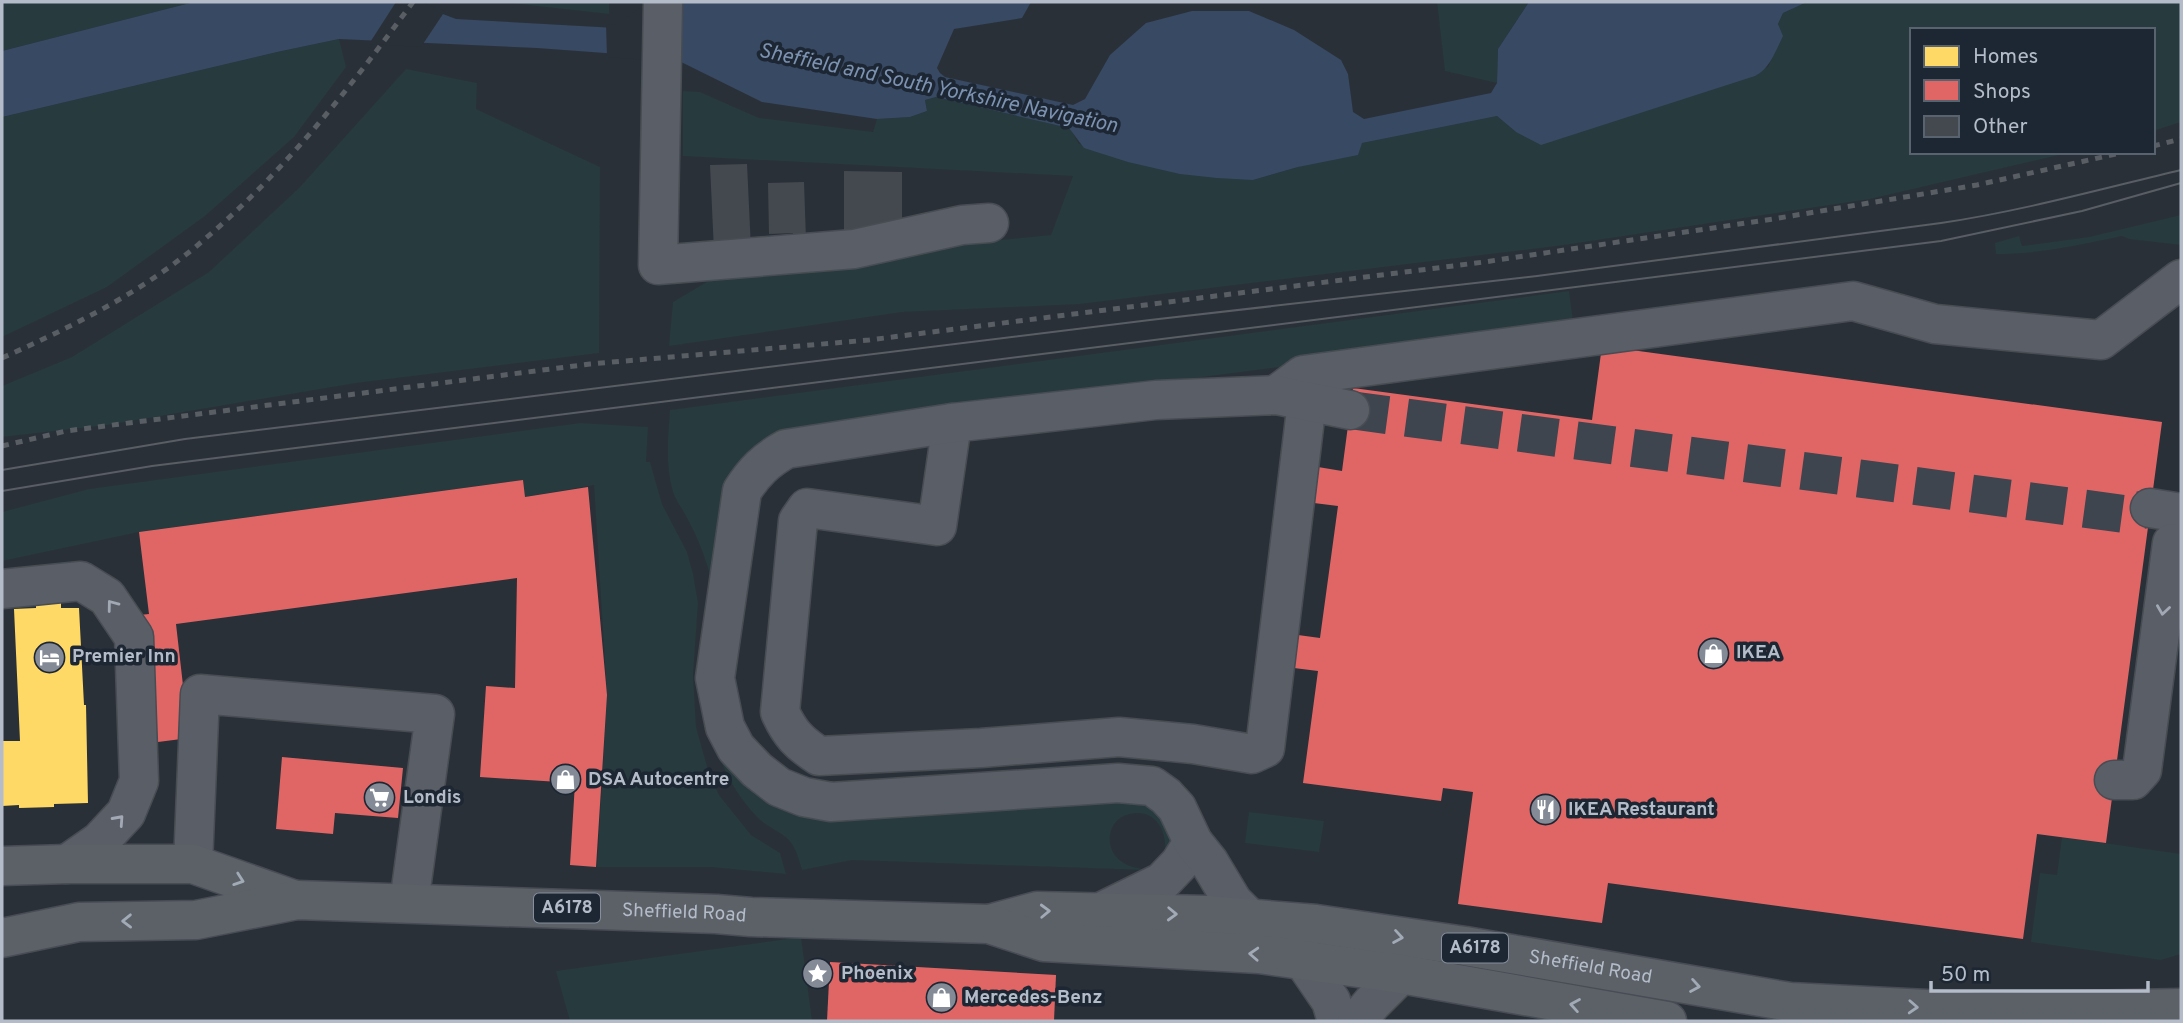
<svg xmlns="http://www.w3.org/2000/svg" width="2183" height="1023" font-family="Overpass,sans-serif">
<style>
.green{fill:#273a3e}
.water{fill:#384963}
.pier{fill:#2a3038}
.homes{fill:#ffd966}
.shops{fill:#e06666}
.building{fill:#444950}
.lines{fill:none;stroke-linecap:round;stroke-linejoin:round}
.minor-tunnel{stroke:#3f454e;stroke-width:38;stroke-dasharray:38 19;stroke-linecap:butt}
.minor-casing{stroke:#484c53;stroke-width:41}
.major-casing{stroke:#484c55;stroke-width:41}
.minor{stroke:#5a5e66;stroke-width:38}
.major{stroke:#5c6168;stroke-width:38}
.tram{stroke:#595d64;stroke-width:2}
.rail{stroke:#595d64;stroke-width:5;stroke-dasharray:7 7;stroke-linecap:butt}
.oneway{stroke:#a2a9b5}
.oneway2{stroke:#a2aab6}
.labels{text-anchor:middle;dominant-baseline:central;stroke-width:7;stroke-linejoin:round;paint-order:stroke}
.shield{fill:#1d2633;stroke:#878f9c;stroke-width:2}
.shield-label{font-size:18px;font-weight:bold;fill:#b4bcc9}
.poi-label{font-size:19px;font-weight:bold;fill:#b4bcc9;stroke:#1d2633;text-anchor:start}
.street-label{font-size:19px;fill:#b4bcc9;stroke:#1d2633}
.water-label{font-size:21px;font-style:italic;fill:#7c92b1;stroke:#1d2633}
</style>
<rect width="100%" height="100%" fill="#2a3038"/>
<!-- green -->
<g class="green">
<polygon points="2,2 194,2 2,51"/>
<polygon points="502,2 609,2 609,14"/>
<polygon points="1437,2 1529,2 1498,49 1497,83 1445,71"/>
<polygon points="1807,2 2181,2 2181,122 2153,131 2153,30 1912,30 1912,152 2072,152 1870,199 1564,245 1080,304 902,312 669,346 673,302 715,277 795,261 1051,235 1073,176 683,156 683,91 700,92 759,118 873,132 877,119 910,117 927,111 925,100 936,97 1070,128 1079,144 1253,180 1298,167 1362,143 1497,116 1516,132 1768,67 1782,36 1778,24 1783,13"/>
<polygon points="339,39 346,67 294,137 205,216 107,287 2,337 2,117 277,52"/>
<polygon points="406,69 477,83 476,109 600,167 599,353 356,383 107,425 2,437 2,386 72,357 209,272 299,188"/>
<path d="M2181 215V245L2129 239 2122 236C2080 245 2040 254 1996 254L1995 243 2019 236 2022 246 2089 237Z"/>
<path d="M1569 291 1574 329 798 429 783 434 714 594C709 565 700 542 686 516 682 508 676 501 673 492 665 464 668 438 670 410Z"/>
<polygon points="580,423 648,427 646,462 650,462 662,504 687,552 693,574 698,603 693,675 696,727 710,777 719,795 751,835 780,853 786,874 711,867 597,867 607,695 594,485 525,497 523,480 139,532 2,561 2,512 89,489"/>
<path d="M713 737 759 787 1119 798 1161 805 1175 856 1165 850C1167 826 1150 805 1124 816 1106 824 1105 850 1121 861 1128 867 1139 868 1145 870L852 860 802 870C799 860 796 848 789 840 781 832 767 827 758 818 735 794 722 769 713 737Z"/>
<polygon points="1249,812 1324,821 1319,852 1245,843"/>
<polygon points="2062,837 2181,854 2181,954 2161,960 2031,942 2040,873 2057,875"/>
<polygon points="801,937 812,1021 570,1021 556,971"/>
</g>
<!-- water -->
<path class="water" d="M194 2H411L456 19 616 28 655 2H1031L1022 18 954 29 937 68 940 73 945 77 1073 105 1085 99 1110 55 1146 23 1192 11H1249L1294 30 1341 60 1348 74 1353 112 1364 119 1491 93 1497 83 1498 49 1529 2H1807L1783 13 1778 24 1783 36C1776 50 1770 69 1755 76L1541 145 1516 132 1497 116 1362 143 1358 155 1298 167 1253 180 1217 178 1180 174 1128 162 1084 148 1069 128 936 97 925 100 927 111 910 117 877 119 762 102 673 58 537 48 339 39 277 52 2 117V51Z"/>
<!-- pier -->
<g class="pier">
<polygon points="396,2 421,2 445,11 421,47 369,44"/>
<polygon points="649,2 673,62 607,57 606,24 615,25"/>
</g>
<!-- homes -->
<polygon class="homes" points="61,598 61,608 79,608 84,705 86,705 88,803 54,804 54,807 19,808 19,805 2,806 2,741 20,741 14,609 36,608 36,599"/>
<!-- shops -->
<g class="shops">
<polygon points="1602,346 2162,422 2106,843 2037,834 2023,939 1608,883 1602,923 1458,904 1473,792 1443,788 1441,801 1303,783 1318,671 1294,668 1298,635 1320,638 1338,506 1314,503 1318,467 1342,471 1353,388 1592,420"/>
<polygon points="523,480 525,497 588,487 607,695 596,867 570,865 575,783 480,777 486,686 515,688 517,578 176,624 189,738 158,742 140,615 149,614 139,532"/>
<polygon points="282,757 403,768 398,818 335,813 333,834 276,829"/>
<polygon points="830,962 1056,975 1054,1021 827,1021"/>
</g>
<!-- building -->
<g class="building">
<polygon points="747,164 751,249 714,251 710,165"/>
<polygon points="844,171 902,172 902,230 844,240"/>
<polygon points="804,182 806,240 793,240 793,233 769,234 768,183"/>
</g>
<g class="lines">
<!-- minor-tunnel -->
<polyline class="minor-tunnel" points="1350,410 2124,514 2150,508"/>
<defs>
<g id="minor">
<polyline points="663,2 658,265 854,249 962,225 989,223"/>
<polyline points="1276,395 1303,375 1853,301 1935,324 2101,340 2181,279"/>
<path d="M952 423 937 526 807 508 798 521 780 712C790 734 799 743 819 756L981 748 1119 737 1193 744 1252 754 1265 748 1307 402"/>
<polyline points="2150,508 2181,513"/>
<polyline points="2,589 81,581 107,597 134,637 139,781 126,813 100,841 67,864"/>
<polyline points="2114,780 2133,780 2142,770 2172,543"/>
<polyline points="193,864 200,694 435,714 409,903"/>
<polyline points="1103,911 1162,882 1180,863 1193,842"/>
<path d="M1251 920 1233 902 1209 862 1193 842 1177 808 1166 796 1152 786 1118 783 831 802 804 797 779 787 757 770 736 748 725 727 715 678 742 491C754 472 766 460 786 449L952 423 1156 400 1276 395 1350 410"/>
<polyline points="1303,960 1331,1001 1337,1021"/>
<polyline points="1357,1021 1372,1003 1401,974"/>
</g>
<g id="major">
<polyline points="2,866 67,864 193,864 295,900"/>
<path id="s1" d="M989 924 1037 911 1207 915 1316 924 1465 946 1790 1002 1985 1012 2181 1008"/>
<path id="s2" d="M2 938 79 922 196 920 297 900 716 914 751 917 989 924 1044 942 1259 954 1401 974 1667 1021"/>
</g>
</defs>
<!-- minor casing -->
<use href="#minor" class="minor-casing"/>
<!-- major casing -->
<use href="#major" class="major-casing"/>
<!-- minor -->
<use href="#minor" class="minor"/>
<!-- major -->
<use href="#major" class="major"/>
<!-- tram -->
<g class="tram">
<path d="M2 470 185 439 1150 320 1537 276 1941 223C2022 211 2101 189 2181 170"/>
<polyline points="2,491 152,466 1941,241 2082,211 2181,183"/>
</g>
<!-- rail -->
<g class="rail">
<polyline points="2153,146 2181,139"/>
<path d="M2 358C71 327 141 293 199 244 284 173 348 90 413 2"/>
<polyline points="2,446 66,431 590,364 869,340 1484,262 1773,219 1977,185 2125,152"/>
</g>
</g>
<!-- one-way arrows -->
<defs><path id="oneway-chevron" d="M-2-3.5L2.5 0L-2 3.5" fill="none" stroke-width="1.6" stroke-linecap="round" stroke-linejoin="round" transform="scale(1.75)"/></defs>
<g class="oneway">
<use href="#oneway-chevron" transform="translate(112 605) rotate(-127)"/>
<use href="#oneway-chevron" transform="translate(2163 610) rotate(98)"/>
<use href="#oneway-chevron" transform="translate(119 820) rotate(-48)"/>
</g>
<g class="oneway2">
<use href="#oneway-chevron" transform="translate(239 880) rotate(19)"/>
<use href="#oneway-chevron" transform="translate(1045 911) rotate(-2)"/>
<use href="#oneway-chevron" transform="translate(1172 914) rotate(2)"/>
<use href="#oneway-chevron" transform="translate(127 921) rotate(179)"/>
<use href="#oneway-chevron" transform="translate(1398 937) rotate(9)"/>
<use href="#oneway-chevron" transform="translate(1254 954) rotate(-177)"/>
<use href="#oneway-chevron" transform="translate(1695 986) rotate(10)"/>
<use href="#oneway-chevron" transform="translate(1575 1005) rotate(-170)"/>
<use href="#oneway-chevron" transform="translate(1913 1007) rotate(3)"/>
</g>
<!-- icons -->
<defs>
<symbol id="shop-disc" viewBox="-11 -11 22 22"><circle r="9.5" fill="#848b96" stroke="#1d2633"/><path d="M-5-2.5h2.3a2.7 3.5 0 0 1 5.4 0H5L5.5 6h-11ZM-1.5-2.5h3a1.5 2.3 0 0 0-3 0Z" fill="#fff"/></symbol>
<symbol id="hotel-disc" viewBox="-11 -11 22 22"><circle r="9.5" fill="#848b96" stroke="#1d2633"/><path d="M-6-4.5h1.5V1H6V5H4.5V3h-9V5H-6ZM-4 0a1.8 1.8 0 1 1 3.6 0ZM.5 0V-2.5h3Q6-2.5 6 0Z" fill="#fff"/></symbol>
<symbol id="supermarket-disc" viewBox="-11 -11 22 22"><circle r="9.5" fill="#848b96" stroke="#1d2633"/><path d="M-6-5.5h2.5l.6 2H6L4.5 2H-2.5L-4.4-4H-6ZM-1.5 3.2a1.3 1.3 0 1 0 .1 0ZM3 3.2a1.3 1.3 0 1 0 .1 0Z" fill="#fff"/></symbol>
<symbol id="restaurant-disc" viewBox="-11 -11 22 22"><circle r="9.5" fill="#848b96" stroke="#1d2633"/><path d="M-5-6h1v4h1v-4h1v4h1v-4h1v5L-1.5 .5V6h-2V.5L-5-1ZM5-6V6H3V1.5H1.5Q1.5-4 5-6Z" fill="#fff"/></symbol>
<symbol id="sight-disc" viewBox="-11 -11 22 22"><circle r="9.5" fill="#848b96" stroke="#1d2633"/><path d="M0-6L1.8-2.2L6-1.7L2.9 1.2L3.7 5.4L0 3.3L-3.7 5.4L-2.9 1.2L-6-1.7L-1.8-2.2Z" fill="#fff"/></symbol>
</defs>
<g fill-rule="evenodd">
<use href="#shop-disc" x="1696" y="636" width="35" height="35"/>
<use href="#hotel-disc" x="32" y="640" width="35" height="35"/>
<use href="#shop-disc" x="548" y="762" width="35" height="35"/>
<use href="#supermarket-disc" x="362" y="780" width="35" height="35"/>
<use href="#restaurant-disc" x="1528" y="792" width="35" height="35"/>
<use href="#sight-disc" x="800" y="956" width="35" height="35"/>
<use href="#shop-disc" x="924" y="980" width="35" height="35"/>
</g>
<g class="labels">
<!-- shield labels -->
<g class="shield">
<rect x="534" y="893.5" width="66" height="29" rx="5"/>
<rect x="1442" y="933.5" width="66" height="29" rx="5"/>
</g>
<g class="shield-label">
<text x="567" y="908">A6178</text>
<text x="1475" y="948">A6178</text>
</g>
<!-- poi labels -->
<g class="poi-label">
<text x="1736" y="653">IKEA</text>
<text x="72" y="657">Premier Inn</text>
<text x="588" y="780">DSA Autocentre</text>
<text x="403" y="798">Londis</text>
<text x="1568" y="810">IKEA Restaurant</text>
<text x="841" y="974">Phoenix</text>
<text x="964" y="998">Mercedes-Benz</text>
</g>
<!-- street labels -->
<g class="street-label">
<text stroke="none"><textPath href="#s2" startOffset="686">Sheffield Road</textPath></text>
<text stroke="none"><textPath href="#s1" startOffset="607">Sheffield Road</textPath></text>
</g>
<!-- water labels -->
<g class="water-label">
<text transform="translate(938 89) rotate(12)">Sheffield and South Yorkshire Navigation</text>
</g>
</g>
<!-- border -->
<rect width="2183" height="1023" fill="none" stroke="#b4bcc9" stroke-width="7"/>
<!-- legend -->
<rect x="1910" y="28" width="245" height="126" fill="#1d2633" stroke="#59626f" stroke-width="2"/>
<rect x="1924" y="46" width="35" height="21" fill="#ffd966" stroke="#59626f" stroke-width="2"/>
<text x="1973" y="63" font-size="21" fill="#b4bcc9">Homes</text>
<rect x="1924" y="80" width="35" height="21" fill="#e06666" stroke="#59626f" stroke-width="2"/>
<text x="1973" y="98" font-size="21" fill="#b4bcc9">Shops</text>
<rect x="1924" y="116" width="35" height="21" fill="#444950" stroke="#59626f" stroke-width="2"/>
<text x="1973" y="133" font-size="21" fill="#b4bcc9">Other</text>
<!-- scale -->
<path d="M1931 981v10h217v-10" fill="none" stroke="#b4bcc9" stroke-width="3.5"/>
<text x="1941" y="981" font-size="21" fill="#b4bcc9" stroke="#1d2633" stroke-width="5" paint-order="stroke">50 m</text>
</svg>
